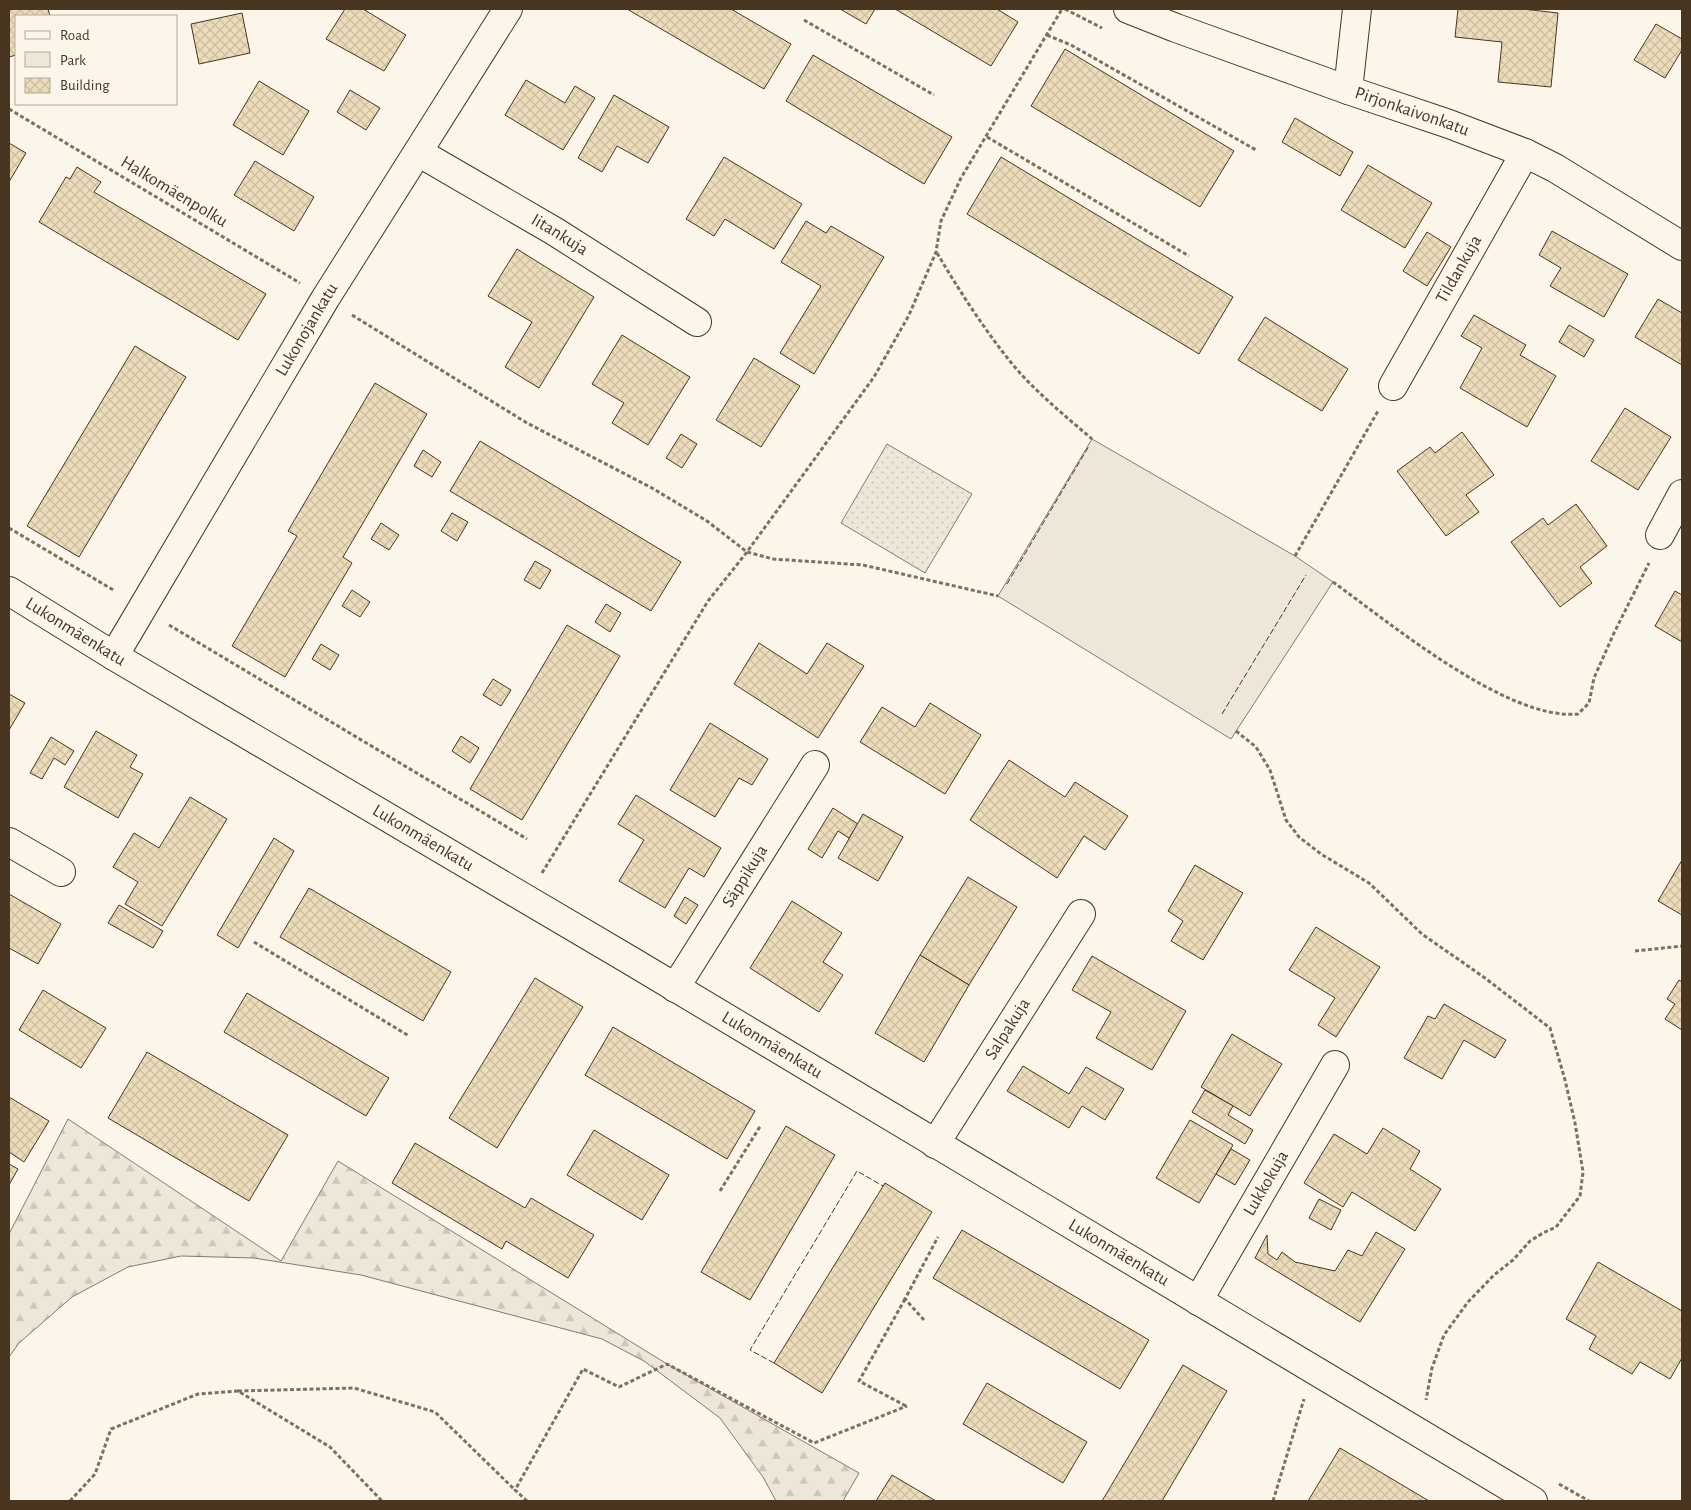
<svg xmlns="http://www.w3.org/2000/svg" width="1691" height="1510" font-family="'Alegreya Sans',sans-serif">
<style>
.green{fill:url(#green-dots);stroke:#887966}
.forest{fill:url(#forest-firs);stroke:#887966}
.pitch{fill:#ede6d9;stroke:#887966}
.building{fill:url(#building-cross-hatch);stroke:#4a3520}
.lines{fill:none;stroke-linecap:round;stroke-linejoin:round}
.minor-casing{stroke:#4a3520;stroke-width:30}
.path{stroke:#7f6f5c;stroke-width:3;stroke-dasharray:4 2.5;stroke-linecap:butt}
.minor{stroke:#fbf6e9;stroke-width:28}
.fence{stroke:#4a3520;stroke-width:1;stroke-dasharray:6 2.5;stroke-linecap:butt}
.labels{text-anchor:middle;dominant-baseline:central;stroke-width:4;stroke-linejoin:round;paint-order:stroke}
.street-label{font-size:18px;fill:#4a3520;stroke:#fbf6e9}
</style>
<defs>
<pattern id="green-dots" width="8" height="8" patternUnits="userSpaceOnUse" patternTransform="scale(1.25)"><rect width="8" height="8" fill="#ede6d9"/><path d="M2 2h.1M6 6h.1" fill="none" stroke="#cdc6ba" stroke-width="1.8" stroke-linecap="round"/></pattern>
<pattern id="forest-firs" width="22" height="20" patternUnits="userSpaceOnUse" patternTransform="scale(1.25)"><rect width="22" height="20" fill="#ede6d9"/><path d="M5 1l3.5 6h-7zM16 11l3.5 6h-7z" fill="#cdc6ba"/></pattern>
<pattern id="building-cross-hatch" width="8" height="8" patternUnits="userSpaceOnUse" patternTransform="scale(1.25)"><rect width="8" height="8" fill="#ecdcbc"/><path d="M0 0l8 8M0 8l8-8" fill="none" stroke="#ccbda1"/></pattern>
</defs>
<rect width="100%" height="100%" fill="#fbf6e9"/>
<!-- green -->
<polygon class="green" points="887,444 972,494 925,573 841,523"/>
<!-- forest -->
<polygon class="forest" points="68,1119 281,1261 338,1161 667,1364 859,1473 843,1501 776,1501 763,1477 720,1418 644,1361 602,1339 361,1275 254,1258 181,1256 128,1267 72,1297 19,1343 9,1357 9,1234"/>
<!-- pitch -->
<polygon class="pitch" points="1092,439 1295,556 1333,582 1231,739 998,596"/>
<!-- building -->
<g class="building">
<polygon points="13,9 48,9 50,16 16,16 16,55 9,57 9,10"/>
<polygon points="345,9 363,9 406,35 384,71 326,39"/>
<polygon points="627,9 731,9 791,44 764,89"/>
<polygon points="840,9 875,9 866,24"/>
<polygon points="895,9 997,9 1018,22 991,66"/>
<polygon points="1458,9 1523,9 1558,13 1551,87 1498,82 1502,42 1455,37"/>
<polygon points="242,13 250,53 199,64 191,24"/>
<polygon points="1656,24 1682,39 1682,50 1665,78 1634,60"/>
<polygon points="1065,49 1234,151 1200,207 1031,106"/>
<polygon points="813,55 952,137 924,184 786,101"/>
<polygon points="526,80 565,103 575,86 595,98 563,150 505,115"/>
<polygon points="259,81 309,111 283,155 233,125"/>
<polygon points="350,90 380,108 366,130 337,112"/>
<polygon points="614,95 669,127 648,163 617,146 602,172 578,158"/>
<polygon points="1295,118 1353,152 1340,176 1282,142"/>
<polygon points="9,143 26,153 9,182"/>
<polygon points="724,157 802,204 774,249 725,219 714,236 686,219"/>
<polygon points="1001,157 1233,297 1199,354 967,214"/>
<polygon points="255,161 314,197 294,231 234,195"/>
<polygon points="1368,165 1432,203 1405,248 1341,210"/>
<polygon points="77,167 101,182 94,192 266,294 238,340 39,222 66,177 70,179"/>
<polygon points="806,221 826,233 831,226 884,257 814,374 780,353 821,286 781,262"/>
<polygon points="1552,231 1628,274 1604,317 1550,286 1561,268 1539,255"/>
<polygon points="1427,232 1451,247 1427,286 1403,271"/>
<polygon points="517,249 594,297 539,388 505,367 532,322 488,296"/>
<polygon points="1658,299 1682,313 1682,365 1635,337"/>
<polygon points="1474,315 1526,345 1520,355 1556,376 1527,427 1460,388 1482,348 1461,336"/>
<polygon points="1265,317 1348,369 1322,411 1238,360"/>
<polygon points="1569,325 1594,340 1584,357 1559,342"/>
<polygon points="622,335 690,377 648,445 612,423 624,403 592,384"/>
<polygon points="135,346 186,377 79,557 27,526"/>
<polygon points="754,358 800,386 761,447 716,420"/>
<polygon points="375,383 427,414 343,557 352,563 285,677 232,646 297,536 288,531"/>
<polygon points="1625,408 1671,437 1638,490 1591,461"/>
<polygon points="1462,432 1494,475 1466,495 1479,512 1446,536 1397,471 1430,447 1435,453"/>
<polygon points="681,434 697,444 682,468 666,458"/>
<polygon points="480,441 681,562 651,611 450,491"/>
<polygon points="423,450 441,462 432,477 414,466"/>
<polygon points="1576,504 1607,546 1580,567 1592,583 1560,607 1511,542 1543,518 1548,525"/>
<polygon points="452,513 468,522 457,541 441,531"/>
<polygon points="381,523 399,535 389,550 371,539"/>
<polygon points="535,561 551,570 540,589 524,580"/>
<polygon points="352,590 370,602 360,617 342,606"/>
<polygon points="1675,591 1682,595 1682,642 1655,626"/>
<polygon points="606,604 621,613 610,632 595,622"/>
<polygon points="567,625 620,656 522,820 470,789"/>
<polygon points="759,643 807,674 827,643 864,666 818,738 734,684"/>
<polygon points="321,644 339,655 330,670 312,659"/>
<polygon points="493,679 511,690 501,706 483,695"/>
<polygon points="9,694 25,703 9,730"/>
<polygon points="930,703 981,735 945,794 860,742 882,707 915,727"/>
<polygon points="710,723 768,759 752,785 739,778 715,817 670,790"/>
<polygon points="96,731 137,755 130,767 143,774 118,818 64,787"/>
<polygon points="461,736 479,748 470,763 452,751"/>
<polygon points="51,737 74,751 65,765 54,758 42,779 30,773"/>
<polygon points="1009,760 1065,797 1075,782 1128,816 1105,850 1084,836 1057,878 970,820"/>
<polygon points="636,795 721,848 704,877 689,868 665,908 619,881 644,840 618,824"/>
<polygon points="190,797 227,819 162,926 125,904 138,882 113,867 134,833 159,848"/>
<polygon points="833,808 858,824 849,838 838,831 822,858 808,849"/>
<polygon points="863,814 903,837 878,881 838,858"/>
<polygon points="274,838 294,851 238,948 217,935"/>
<polygon points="1682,860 1682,915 1658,901"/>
<polygon points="1195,865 1243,893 1203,960 1171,941 1183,921 1168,911"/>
<polygon points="968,877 1017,907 969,985 920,955"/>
<polygon points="309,888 451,972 423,1021 280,937"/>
<polygon points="9,894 61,924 38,964 9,948"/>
<polygon points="685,897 698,905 686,924 674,916"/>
<polygon points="792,901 842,933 823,962 843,975 819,1012 750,968"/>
<polygon points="119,905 163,931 153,948 108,923"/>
<polygon points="1316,927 1380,967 1336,1037 1318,1025 1335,998 1289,970"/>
<polygon points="920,955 969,985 924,1062 875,1033"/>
<polygon points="1092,956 1186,1011 1152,1070 1096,1038 1111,1012 1072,990"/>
<polygon points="535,978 583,1007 497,1148 449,1118"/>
<polygon points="1679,980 1682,982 1682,1030 1665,1019 1675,1004 1667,999"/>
<polygon points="43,990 106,1028 81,1068 19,1030"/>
<polygon points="247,993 389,1078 366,1116 224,1032"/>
<polygon points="1444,1004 1506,1040 1495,1058 1464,1040 1442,1079 1404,1058 1428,1016 1435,1019"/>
<polygon points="613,1027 755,1111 727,1159 585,1075"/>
<polygon points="1232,1034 1282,1064 1250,1116 1201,1087"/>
<polygon points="147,1052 288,1135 249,1201 108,1118"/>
<polygon points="1023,1066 1069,1094 1086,1067 1124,1089 1105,1120 1082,1106 1069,1128 1007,1091"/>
<polygon points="1205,1090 1233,1106 1228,1115 1253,1130 1245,1144 1192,1112"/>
<polygon points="9,1097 49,1121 24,1162 9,1152"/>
<polygon points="1190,1120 1233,1145 1199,1203 1156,1178"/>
<polygon points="786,1126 835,1155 750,1300 701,1272"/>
<polygon points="1383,1128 1420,1151 1410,1169 1441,1189 1415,1231 1352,1192 1343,1207 1304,1183 1334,1134 1367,1154"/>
<polygon points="594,1130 669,1175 642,1220 567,1175"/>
<polygon points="415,1143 525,1208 531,1198 594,1235 568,1278 506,1241 502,1249 392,1183"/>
<polygon points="1231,1149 1250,1160 1235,1185 1216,1174"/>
<polygon points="9,1164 18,1169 9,1185"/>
<polygon points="885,1183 932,1212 822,1393 774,1363"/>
<polygon points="1319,1199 1341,1210 1331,1230 1309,1218"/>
<polygon points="962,1230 1149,1340 1120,1389 933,1278"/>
<polygon points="1376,1232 1405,1249 1360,1322 1255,1258 1267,1235 1268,1254 1277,1260 1282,1252 1295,1262 1335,1271 1348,1250 1362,1256"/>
<polygon points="1598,1262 1682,1311 1682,1358 1670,1379 1640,1362 1632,1374 1589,1349 1596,1336 1566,1319"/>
<polygon points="1183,1365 1227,1391 1162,1501 1102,1501"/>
<polygon points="987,1383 1087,1442 1063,1483 963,1424"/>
<polygon points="1340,1448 1429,1501 1308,1501"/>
<polygon points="892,1475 936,1501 876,1501"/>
</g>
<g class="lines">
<defs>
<g id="minor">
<path id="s1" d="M1128 9 1176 28 1348 90 1449 124 1525 153 1555 168 1682 246"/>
<polyline points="1348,90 1357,9"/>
<path id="s2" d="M418 152 554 231 697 322"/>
<path id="s3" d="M1393 386 1525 153"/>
<polyline points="1660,535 1682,494"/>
<path id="s4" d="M9 591 114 656 633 962 1533 1501"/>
<path id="s5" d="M114 656 325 299 508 9"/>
<polyline points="9,842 61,872"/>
<path id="s6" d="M675 988 815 765"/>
<path id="s7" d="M935 1144 1081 914"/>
<path id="s8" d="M1198 1301 1335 1065"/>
</g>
</defs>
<!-- minor casing -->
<use href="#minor" class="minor-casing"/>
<!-- path -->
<g class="path">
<polyline points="1065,9 1102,28"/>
<polyline points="804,20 934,95"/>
<polyline points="1047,35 1071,45 1256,150"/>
<polyline points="9,109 300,283"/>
<polyline points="987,137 1189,256"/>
<path d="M937 253C959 290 982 326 1009 360 1033 390 1063 414 1092 439"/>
<polyline points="352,315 527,423 652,488 707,521 747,552 773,559 863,565 998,596"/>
<polyline points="9,528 115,591"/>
<polyline points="1295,556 1378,411"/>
<path d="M1333 582C1390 623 1508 721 1578 714L1589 703 1594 678 1614 633 1649 563"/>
<polyline points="169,625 527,839"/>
<polyline points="1236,731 1256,747 1270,770 1286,820 1299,837 1321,854 1369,883 1422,934 1485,978 1550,1028 1565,1080 1575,1123 1583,1172 1580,1196 1556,1227 1543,1233 1530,1241 1513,1260 1494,1275 1468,1302 1444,1335 1432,1368 1426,1400"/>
<polyline points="542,873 708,601 747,552 874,377 909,315 936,252 941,221 961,178 1062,9"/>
<polyline points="254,942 409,1036"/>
<polyline points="1635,951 1682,946"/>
<polyline points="720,1191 761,1125"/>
<polyline points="905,1299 859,1381 906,1406"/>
<polyline points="924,1320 905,1299 938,1237"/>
<polyline points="238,1391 354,1388 435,1412 515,1490"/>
<polyline points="1559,1484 1589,1501"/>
<polyline points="70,1501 95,1474 111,1429 198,1394 238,1391 330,1447 382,1501"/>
<polyline points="527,1501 515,1490 583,1369 619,1387 667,1364 814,1443 907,1406"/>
<polyline points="1273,1501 1304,1399"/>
</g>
<!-- minor -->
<use href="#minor" class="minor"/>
<!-- fence -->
<g class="fence">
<polyline points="1007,584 1089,446"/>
<polyline points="1222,714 1306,575"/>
<polyline points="774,1363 750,1350 857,1171 883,1186"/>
</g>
</g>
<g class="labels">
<!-- street labels -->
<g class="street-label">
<text stroke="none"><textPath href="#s1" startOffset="302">Pirjonkaivonkatu</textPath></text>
<text transform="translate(174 192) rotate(31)">Halkomäenpolku</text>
<text stroke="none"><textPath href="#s2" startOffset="164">Iitankuja</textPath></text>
<text stroke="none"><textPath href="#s3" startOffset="134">Tildankuja</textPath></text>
<text stroke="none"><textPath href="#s5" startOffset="379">Lukonojankatu</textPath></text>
<text stroke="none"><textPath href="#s4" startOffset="78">Lukonmäenkatu</textPath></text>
<text stroke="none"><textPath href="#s4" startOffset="482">Lukonmäenkatu</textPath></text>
<text stroke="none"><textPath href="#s6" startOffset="132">Säppikuja</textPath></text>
<text stroke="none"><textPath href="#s7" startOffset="136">Salpakuja</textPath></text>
<text stroke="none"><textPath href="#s4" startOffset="888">Lukonmäenkatu</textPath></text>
<text stroke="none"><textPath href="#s8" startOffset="136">Lukkokuja</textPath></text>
<text stroke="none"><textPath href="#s4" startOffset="1292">Lukonmäenkatu</textPath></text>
</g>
</g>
<!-- border -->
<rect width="1691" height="1510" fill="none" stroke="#4a3520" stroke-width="20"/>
<!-- legend -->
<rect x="15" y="15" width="162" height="90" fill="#fbf6e9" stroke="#b4a999"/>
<rect x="25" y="31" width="25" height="8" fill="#fbf6e9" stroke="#b4a999"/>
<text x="60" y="40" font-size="15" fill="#4a3520">Road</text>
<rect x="25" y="52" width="25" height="15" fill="#ede6d9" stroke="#b4a999"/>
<text x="60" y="65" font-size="15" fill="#4a3520">Park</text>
<rect x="25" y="78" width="25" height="15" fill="url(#building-cross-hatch)" stroke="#b4a999"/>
<text x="60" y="90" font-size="15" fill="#4a3520">Building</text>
</svg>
